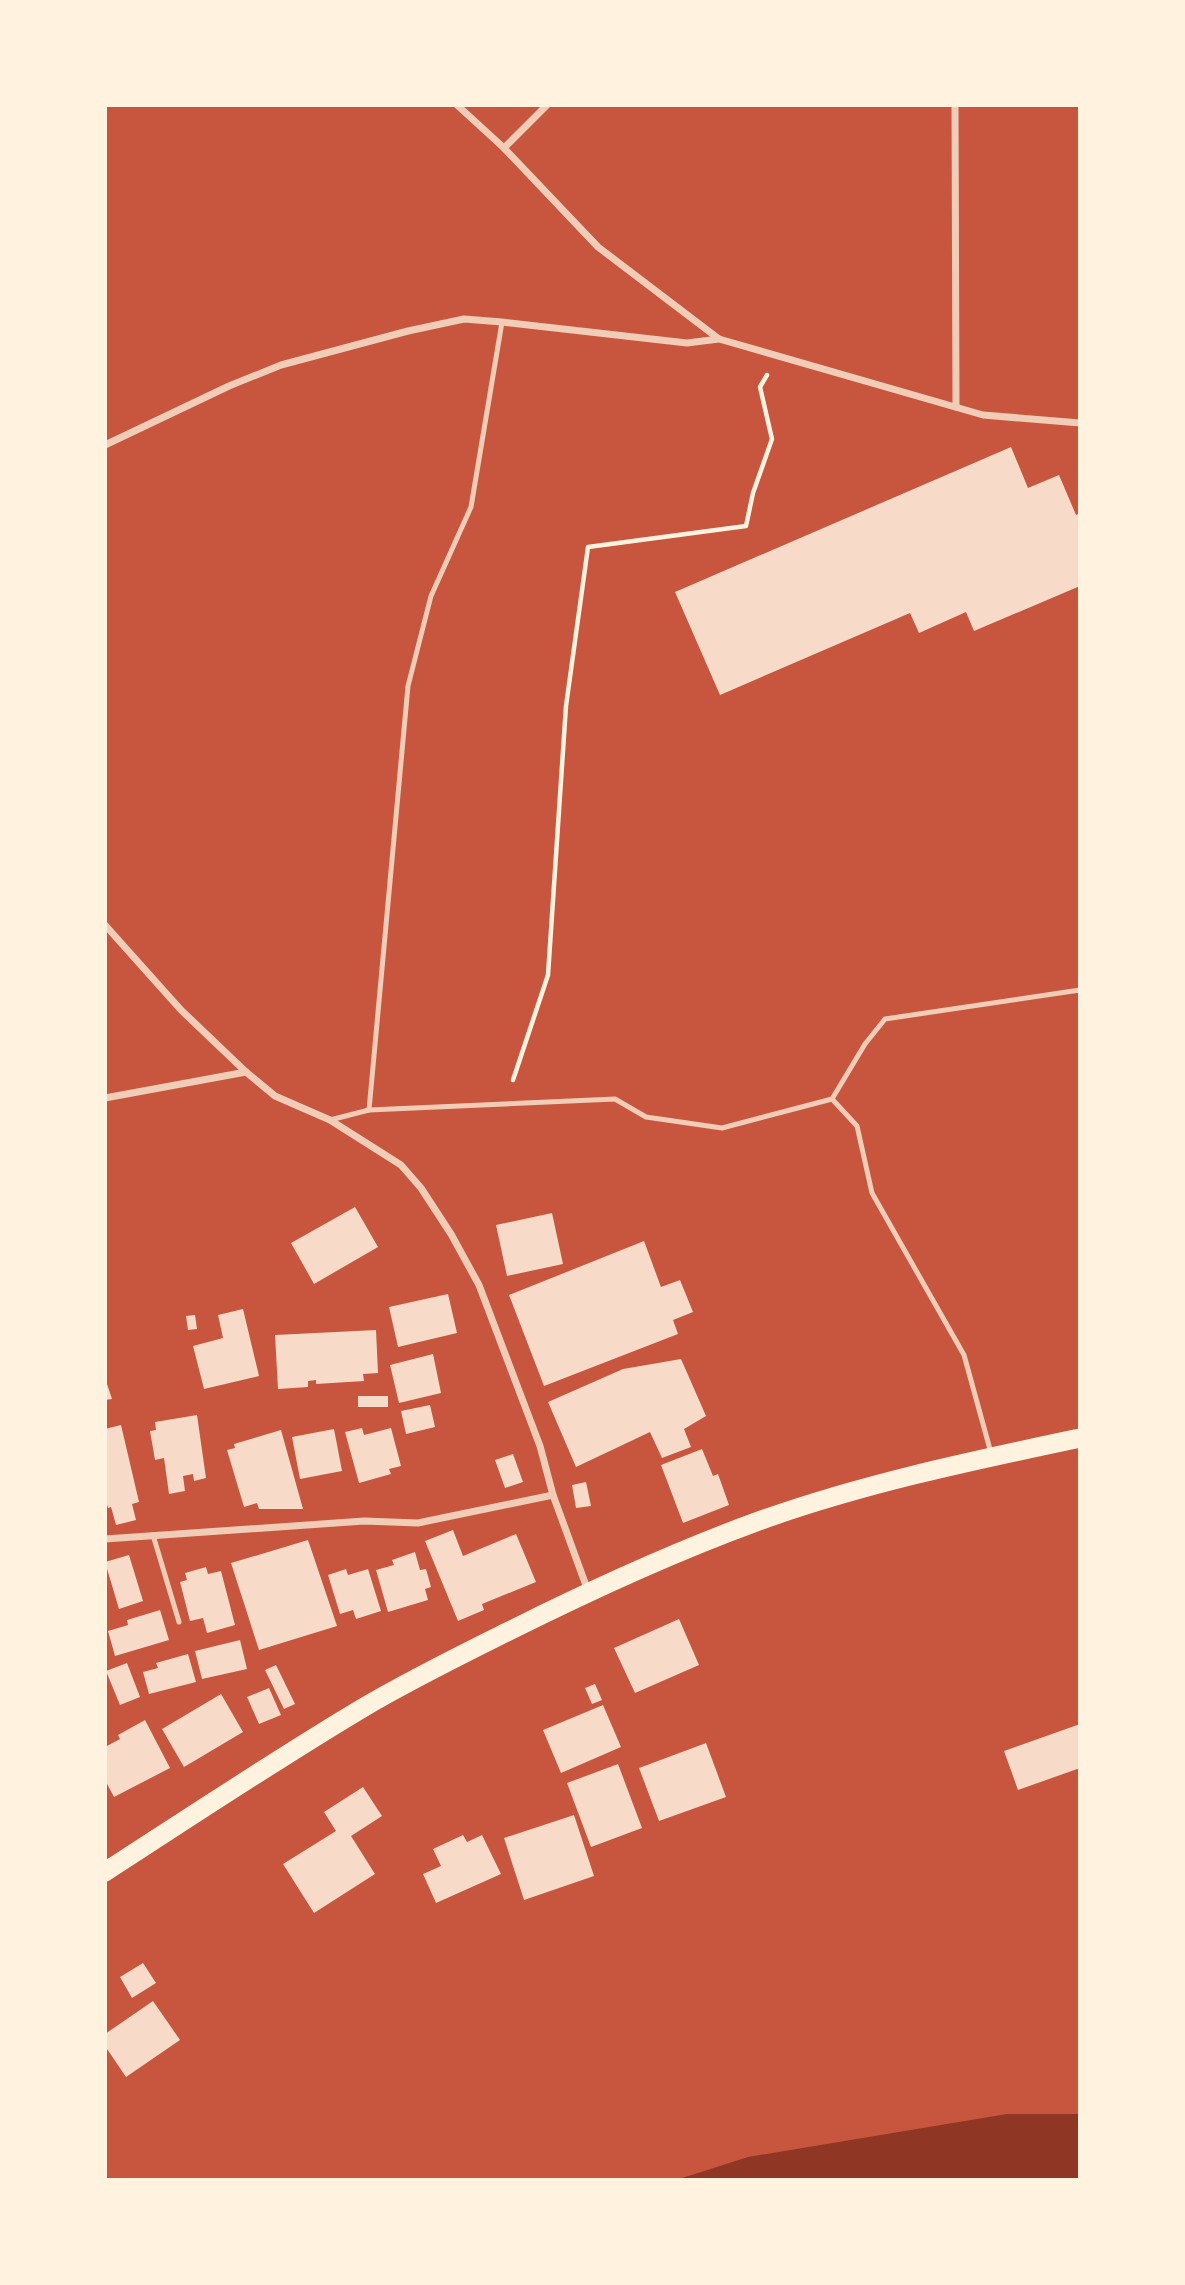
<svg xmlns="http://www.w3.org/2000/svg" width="1185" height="2285" font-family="Ubuntu,sans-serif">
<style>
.water{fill:#8f3625}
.building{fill:#f7dbc8}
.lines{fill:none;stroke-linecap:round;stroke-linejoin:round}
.path{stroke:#fff3e0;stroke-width:4.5}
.service{stroke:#f1ccb7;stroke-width:5}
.minor{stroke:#f1ccb7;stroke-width:7}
.trunk{stroke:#fff3e0;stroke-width:19}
</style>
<rect width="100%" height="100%" fill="#c8553d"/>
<!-- water -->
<polygon class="water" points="1007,2114 1080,2114 1080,2180 676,2180 748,2157"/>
<!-- building -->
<g class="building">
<polygon points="1011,447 1028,488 1059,475 1076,515 1080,513 1080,586 974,631 966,612 919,633 910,613 720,695 675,592"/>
<polygon points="355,1207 378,1247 314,1284 291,1243"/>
<polygon points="552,1213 563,1264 507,1276 496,1225"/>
<polygon points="644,1241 661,1287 680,1280 693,1312 673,1320 678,1334 544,1386 509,1295"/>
<polygon points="448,1294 457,1333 398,1347 389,1307"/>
<polygon points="243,1309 259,1376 204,1389 193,1346 223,1338 218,1315"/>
<polygon points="195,1315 197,1329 188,1330 186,1316"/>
<polygon points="376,1330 378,1373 363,1374 364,1381 316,1384 316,1380 308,1381 308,1387 278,1389 275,1335"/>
<polygon points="433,1354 441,1393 399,1403 390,1365"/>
<polygon points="681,1359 706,1416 684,1429 691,1447 662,1458 650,1432 576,1467 548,1402 623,1369"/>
<polygon points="105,1378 112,1399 105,1400"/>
<rect x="358" y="1396" width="30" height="11"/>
<polygon points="430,1405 435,1427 406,1434 401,1411"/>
<polygon points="197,1415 206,1478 194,1481 193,1474 183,1476 185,1491 169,1494 164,1458 155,1460 150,1431 156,1430 155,1422"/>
<polygon points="121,1425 139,1502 132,1504 136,1520 116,1525 111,1507 108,1508 105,1497 105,1429"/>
<polygon points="362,1428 364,1435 391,1428 401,1466 389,1469 391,1474 359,1483 345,1432"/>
<polygon points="334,1429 342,1471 300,1479 292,1437"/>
<polygon points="281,1430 303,1509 259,1509 257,1503 244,1507 227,1450 235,1448 234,1444"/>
<polygon points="702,1449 713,1476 718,1474 729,1505 683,1523 661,1465"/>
<polygon points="513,1454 523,1482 505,1488 495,1460"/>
<polygon points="586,1482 591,1506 576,1508 572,1485"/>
<polygon points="453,1530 463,1556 516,1534 536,1582 482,1604 484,1610 458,1621 425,1541"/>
<polygon points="308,1540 337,1626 259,1650 231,1563"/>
<polygon points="415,1552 420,1570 426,1569 431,1587 425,1589 428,1600 388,1612 376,1570 394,1565 392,1560"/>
<polygon points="129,1555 143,1601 119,1609 105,1562"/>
<polygon points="206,1567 208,1574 221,1571 235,1625 207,1633 203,1618 190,1621 180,1582 187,1580 185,1573"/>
<polygon points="346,1569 348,1575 368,1569 381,1611 356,1619 353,1610 340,1614 328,1575"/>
<polygon points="160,1610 169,1640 115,1656 108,1631 128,1625 127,1620"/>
<polygon points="679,1619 699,1665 635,1693 614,1648"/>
<polygon points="240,1640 247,1669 202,1679 195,1651"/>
<polygon points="188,1654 196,1682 149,1694 143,1672 158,1668 156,1663"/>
<polygon points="127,1663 140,1697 120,1705 106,1671"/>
<polygon points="276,1665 295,1704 284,1709 265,1670"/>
<polygon points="595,1684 602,1700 592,1704 585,1688"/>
<polygon points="269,1688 281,1715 259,1724 247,1697"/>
<polygon points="221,1694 243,1732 184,1767 162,1729"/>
<polygon points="603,1705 621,1747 561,1773 543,1730"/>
<polygon points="145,1720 170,1768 114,1797 105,1780 105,1747 120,1739 118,1735"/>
<polygon points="1080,1724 1080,1768 1018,1790 1004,1751"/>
<polygon points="706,1743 726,1797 659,1821 639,1768"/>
<polygon points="618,1764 642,1828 591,1847 567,1783"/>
<polygon points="363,1787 382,1816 351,1836 375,1874 314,1913 283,1864 336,1831 324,1812"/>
<polygon points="574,1815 594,1876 524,1900 504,1838"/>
<polygon points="463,1835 467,1842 482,1835 501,1874 436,1903 423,1874 441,1866 433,1849"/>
<polygon points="143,1963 156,1983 132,1998 120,1977"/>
<polygon points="153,2001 180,2040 126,2077 105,2046 105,2034"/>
</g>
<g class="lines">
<!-- path -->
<polyline class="path" points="513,1080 548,975 566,706 588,547 746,526 753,493 772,439 760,387 767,375"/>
<!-- service -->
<g class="service">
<polyline points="832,1099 857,1126 872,1193 964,1355 991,1453"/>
<polyline points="369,1110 408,686 431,596 471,507 502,322"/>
<polyline points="330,1120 369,1110 615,1099 646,1117 722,1128 832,1099 865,1044 885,1019 1080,990"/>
<polyline points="153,1535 179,1622"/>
</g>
<!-- minor -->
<g class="minor">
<polyline points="457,105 504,148 598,247 719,339 983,415 1080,423"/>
<polyline points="955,105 956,407"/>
<polyline points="504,148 547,105"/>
<polyline points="105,445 229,386 281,365 408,331 464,319 502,322 687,343 719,339"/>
<polyline points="105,925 181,1010 246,1072 275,1096 330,1120 401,1165 421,1188 451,1234 479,1285 540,1446 553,1495 588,1591"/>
<polyline points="105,1098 246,1072"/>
<polyline points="105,1539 364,1521 418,1523 553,1495"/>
</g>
<!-- trunk -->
<path class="trunk" d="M105 1872C190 1817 274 1761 361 1709 408 1681 459 1656 509 1631 589 1591 671 1553 756 1522 861 1484 971 1461 1080 1438"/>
</g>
<!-- border -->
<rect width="1185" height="2285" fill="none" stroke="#fff3e0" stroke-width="214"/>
</svg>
